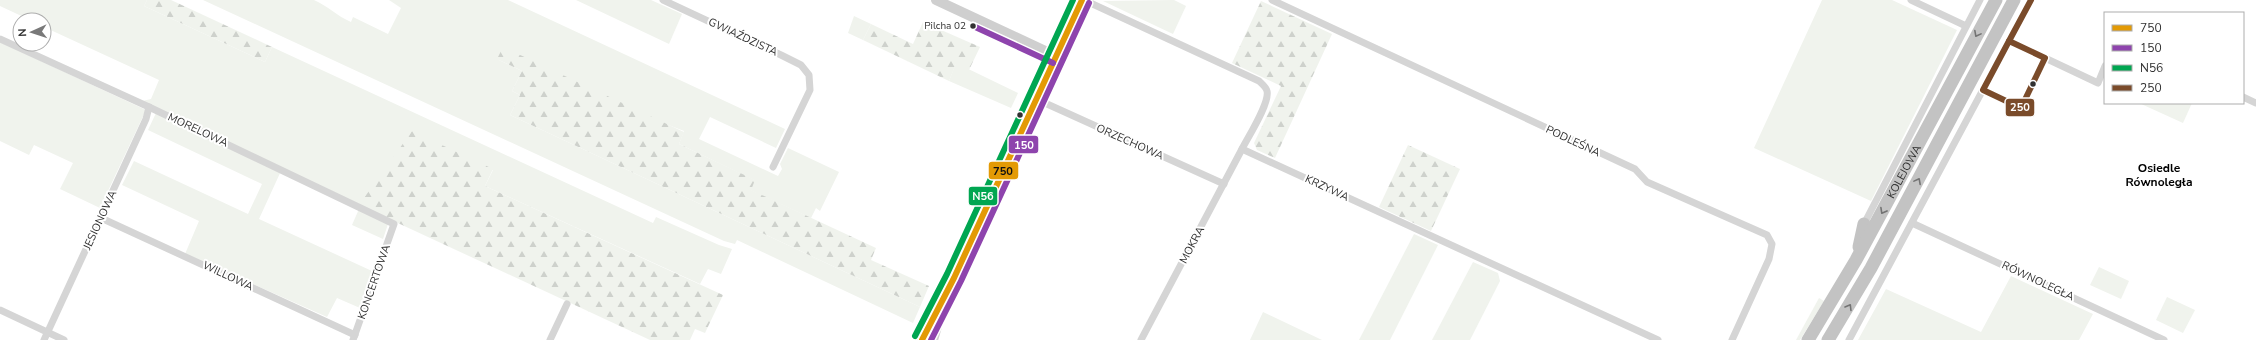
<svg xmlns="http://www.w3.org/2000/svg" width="2256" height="340" font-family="'Nunito Sans',sans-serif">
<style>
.green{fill:#f0f3ed}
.forest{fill:url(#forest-firs)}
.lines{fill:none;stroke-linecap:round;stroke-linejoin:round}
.street{stroke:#d5d5d5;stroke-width:7}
.secondary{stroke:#cfcfcf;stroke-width:10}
.highway{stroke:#c3c3c3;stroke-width:13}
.bus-1-casing{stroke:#fff;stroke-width:9}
.bus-2-casing{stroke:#fff;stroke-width:9}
.bus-3-casing{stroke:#fff;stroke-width:9}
.bus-4-casing{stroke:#fff;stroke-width:9}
.bus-1{stroke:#e39a05;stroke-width:6}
.bus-2{stroke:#8e44ad;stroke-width:6}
.bus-3{stroke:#00a651;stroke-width:6}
.bus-4{stroke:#7a4b2a;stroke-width:6}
.oneway{stroke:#737373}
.bus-dot{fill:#313131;stroke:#fff;stroke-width:1.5}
.labels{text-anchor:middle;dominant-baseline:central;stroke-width:4;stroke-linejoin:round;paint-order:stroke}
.bus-label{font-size:10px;fill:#313131;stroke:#fff;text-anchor:end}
.street-label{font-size:11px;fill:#313131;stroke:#fff}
.neighbourhood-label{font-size:12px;font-weight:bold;fill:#000;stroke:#fff}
.line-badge{stroke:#fff;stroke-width:1.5}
.badge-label{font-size:11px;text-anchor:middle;font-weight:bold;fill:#fff}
.pale-badge-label{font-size:11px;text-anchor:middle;font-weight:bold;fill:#111}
</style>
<defs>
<pattern id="forest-firs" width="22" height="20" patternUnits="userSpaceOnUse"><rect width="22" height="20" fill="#f0f3ed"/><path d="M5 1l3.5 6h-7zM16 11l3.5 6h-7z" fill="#ced1cc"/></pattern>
</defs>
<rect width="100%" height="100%" fill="#fff"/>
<!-- green -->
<g class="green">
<polygon points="0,0 147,0 144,6 265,62 272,47 653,223 656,217 719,245 732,249 721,274 708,269 700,284 485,186 493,170 359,205 142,101 151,99 159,80 44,27 44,20 30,20 0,6"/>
<path d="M203 0H314C328 6 337 16 351 22L353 17 388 34 401 8 389 0H508L785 129 776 148 710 117 699 139 778 176 782 169 780 164 788 148 839 172 820 211 816 208 811 218 750 190 754 180 679 144 684 131 497 59 522 71 512 91 520 95 510 115 920 307 913 323 737 240 735 244 724 241Z"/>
<polygon points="576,0 651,0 682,14 669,44"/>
<polygon points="1174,0 1186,6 1173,34 1103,1"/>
<polygon points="1822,0 1892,0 1957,30 1871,201 1754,148"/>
<polygon points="854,16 871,24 863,40 848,33"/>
<polygon points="0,42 146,110 100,208 60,189 73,163 34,145 29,155 0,141"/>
<polygon points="956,63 1018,93 1011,108 949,81"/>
<polygon points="2139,103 2192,103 2183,123"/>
<polygon points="156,113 281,171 259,219 372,271 360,308 337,298 327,317 185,254 199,221 122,185 134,161 248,214 262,184 148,130"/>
<polygon points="359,209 388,224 383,239 352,225"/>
<polygon points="1414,234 1438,245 1390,340 1359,340"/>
<polygon points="1473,262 1498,273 1500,281 1470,340 1432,340"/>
<polygon points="2099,267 2129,281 2121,299 2090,285"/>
<polygon points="2011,276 2093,314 2079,340 1858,340 1886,289 1981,332"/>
<polygon points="2167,297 2195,310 2183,333 2156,320"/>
<polygon points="1819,298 1824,301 1800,340 1796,340"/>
<polygon points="1263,312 1322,340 1250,340"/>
</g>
<!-- forest -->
<g class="forest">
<polygon points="147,0 171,0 272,47 265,62 144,6"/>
<polygon points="1261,1 1332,34 1275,158 1257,150 1254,143 1281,86 1232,63"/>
<polygon points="923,22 980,47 969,70 956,64 949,81 863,40 871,24 913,44"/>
<polygon points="503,47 684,132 679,144 755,180 751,190 876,248 871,260 929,286 920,307 510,115 520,95 512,91 522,71 497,59"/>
<polygon points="412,131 493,169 485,186 723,295 705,333 695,329 690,340 650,340 359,205"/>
<polygon points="1408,145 1460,169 1431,231 1379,207"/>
</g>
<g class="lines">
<!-- street -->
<g class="street">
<polyline points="663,0 781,55 801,65 809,75 810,90 773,167"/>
<path d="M1084 0 1259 81C1262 84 1266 87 1267 91 1270 103 1248 137 1242 149L1658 340"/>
<polyline points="1272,0 1635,169 1647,182 1767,235 1772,244 1769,259 1732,340"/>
<polyline points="1911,0 1966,26"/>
<polyline points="0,39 149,107 394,224 353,340"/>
<polyline points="2009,41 2098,83 2105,66"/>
<polyline points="2243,97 2256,103"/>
<polyline points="1036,99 1224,184"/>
<polyline points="101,218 355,335"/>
<polyline points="1912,223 2164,340"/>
<polyline points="1864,224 1980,0"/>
<polyline points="0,310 64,340"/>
<polyline points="44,340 146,119 149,107"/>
<polyline points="550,340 567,304"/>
<polyline points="1141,340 1242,149"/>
<polyline points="1849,340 2031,0"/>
</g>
<!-- secondary -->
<g class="secondary">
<polyline points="936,0 1056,56"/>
<polyline points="922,340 954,278 1082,0"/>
<polyline points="933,340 941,313"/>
</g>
<!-- highway -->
<g class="highway">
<polyline points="1859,247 1864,224"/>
<path id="s1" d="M1808 340 1856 260 1996 0"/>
<polyline points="1828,340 1871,268 2014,0"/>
</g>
<defs>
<polyline id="bus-1" points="922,340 954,278 1082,0"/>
<g id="bus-2">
<polyline points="973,26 1053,63"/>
<polyline points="931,340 961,281 1089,3"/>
</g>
<polyline id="bus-3" points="915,336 947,274 1073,0"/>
<g id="bus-4">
<polygon points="2009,41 2045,58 2021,108 1983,90"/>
<polyline points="2009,41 2031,0"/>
</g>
</defs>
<!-- bus-1 casing -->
<use href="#bus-1" class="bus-1-casing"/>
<!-- bus-2 casing -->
<use href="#bus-2" class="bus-2-casing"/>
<!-- bus-3 casing -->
<use href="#bus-3" class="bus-3-casing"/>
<!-- bus-4 casing -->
<use href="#bus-4" class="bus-4-casing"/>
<!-- bus-1 -->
<use href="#bus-1" class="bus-1"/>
<!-- bus-2 -->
<use href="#bus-2" class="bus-2"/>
<!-- bus-3 -->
<use href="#bus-3" class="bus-3"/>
<!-- bus-4 -->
<use href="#bus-4" class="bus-4"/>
</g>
<!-- one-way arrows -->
<defs><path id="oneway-chevron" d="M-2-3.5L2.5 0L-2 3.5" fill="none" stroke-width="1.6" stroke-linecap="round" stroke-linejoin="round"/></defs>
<g class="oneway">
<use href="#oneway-chevron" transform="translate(1977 34) rotate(118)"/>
<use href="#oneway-chevron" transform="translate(1918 181) rotate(-62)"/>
<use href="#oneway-chevron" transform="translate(1883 211) rotate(119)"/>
<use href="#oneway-chevron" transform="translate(1849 307) rotate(-59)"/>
</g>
<!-- markers -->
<g class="bus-dot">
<circle cx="973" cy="26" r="3.5"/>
<circle cx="2033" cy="84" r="3.5"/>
<circle cx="1020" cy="115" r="3.5"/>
</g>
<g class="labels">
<!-- bus labels -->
<g class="bus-label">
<text x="966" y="26">Pilcha 02</text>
</g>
<!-- street labels -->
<g class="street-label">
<text transform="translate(743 37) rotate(25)">GWIAŹDZISTA</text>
<text transform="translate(198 130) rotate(25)">MORELOWA</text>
<text transform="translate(1573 141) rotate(25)">PODLEŚNA</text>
<text transform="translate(1130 142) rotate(24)">ORZECHOWA</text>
<text stroke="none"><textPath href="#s1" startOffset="194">KOLEJOWA</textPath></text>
<text transform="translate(1327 188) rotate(25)">KRZYWA</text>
<text transform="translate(100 220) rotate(-65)">JESIONOWA</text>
<text transform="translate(1192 245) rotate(-62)">MOKRA</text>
<text transform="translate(228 276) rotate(25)">WILLOWA</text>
<text transform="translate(2038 281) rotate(25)">RÓWNOLEGŁA</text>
<text transform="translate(374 282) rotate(-71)">KONCERTOWA</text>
</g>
<!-- neighbourhood labels -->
<g class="neighbourhood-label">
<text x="2159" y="168">Osiedle<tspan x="2159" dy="14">Równoległa</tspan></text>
</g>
</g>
<g class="line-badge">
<rect x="2005" y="98" width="30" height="19" rx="4" fill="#7a4b2a"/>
<rect x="1008" y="135" width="31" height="19" rx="4" fill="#8e44ad"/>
<rect x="988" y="161" width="31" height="19" rx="4" fill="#e39a05"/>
<rect x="968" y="186" width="30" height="20" rx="4" fill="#00a651"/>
</g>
<g class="badge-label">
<text x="2020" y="111">250</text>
<text x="1024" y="149">150</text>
<text x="983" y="200">N56</text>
</g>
<g class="pale-badge-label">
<text x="1003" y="175">750</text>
</g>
<!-- legend -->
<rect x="2104" y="12" width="140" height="92" fill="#ffffff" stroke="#adadad"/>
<rect x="2112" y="25" width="20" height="6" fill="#e39a05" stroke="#adadad"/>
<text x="2140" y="32" font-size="12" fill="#313131">750</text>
<rect x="2112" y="45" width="20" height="6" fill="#8e44ad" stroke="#adadad"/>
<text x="2140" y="52" font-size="12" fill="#313131">150</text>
<rect x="2112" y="65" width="20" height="6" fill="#00a651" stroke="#adadad"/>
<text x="2140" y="72" font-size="12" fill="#313131">N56</text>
<rect x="2112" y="85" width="20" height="6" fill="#7a4b2a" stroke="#adadad"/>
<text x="2140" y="92" font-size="12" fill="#313131">250</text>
<!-- north arrow -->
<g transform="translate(32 32) rotate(267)"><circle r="19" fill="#ffffff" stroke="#adadad"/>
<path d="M0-3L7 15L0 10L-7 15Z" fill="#797979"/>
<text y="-6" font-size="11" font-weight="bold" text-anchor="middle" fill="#313131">N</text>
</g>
</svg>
